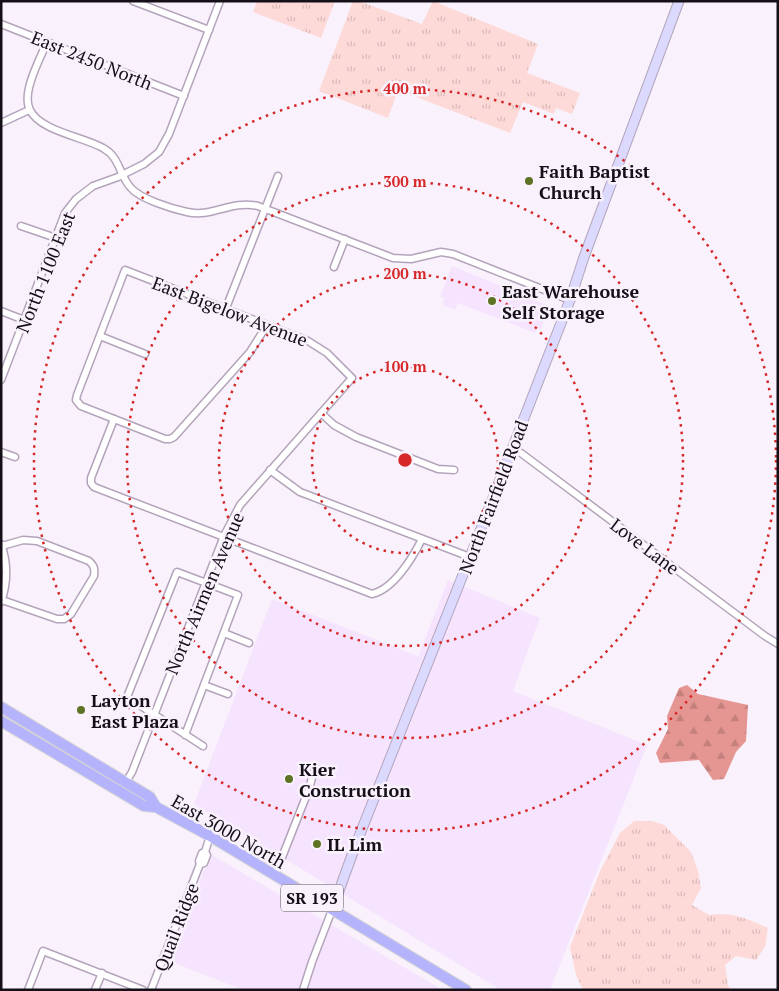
<svg xmlns="http://www.w3.org/2000/svg" width="779" height="991" font-family="'PT Serif',serif">
<style>
.built{fill:#f6e4fe}
.grass{fill:url(#grass-tufts)}
.forest{fill:url(#forest-firs)}
.lines{fill:none;stroke-linecap:round;stroke-linejoin:round}
.minor-casing{stroke:#b4a4bb;stroke-width:9}
.secondary-casing{stroke:#b4a4bb;stroke-width:11}
.primary-casing{stroke:#d5d4d5;stroke-width:12}
.minor{stroke:#fff;stroke-width:6}
.secondary{stroke:#dbd9fe;stroke-width:9}
.primary{stroke:#b6b3fd;stroke-width:10}
.ring{fill:none;stroke:#d62828;stroke-width:2.5;stroke-dasharray:2.5 5}
.poi-dot{fill:#5d7323;stroke:#f9f2fc;stroke-width:2}
.labels{text-anchor:middle;dominant-baseline:central;stroke-width:5;stroke-linejoin:round;paint-order:stroke}
.shield{fill:#f9f2fc;stroke:#59535c;stroke-width:1}
.shield-label{font-size:16px;font-weight:bold;fill:#150f18}
.street-label{font-size:18px;fill:#150f18;stroke:#f9f2fc}
.poi-label{font-size:18px;font-weight:bold;fill:#150f18;stroke:#f9f2fc;text-anchor:start}
.centre{fill:#d62828;stroke:#f9f2fc;stroke-width:2.5}
.ring-label{font-size:15px;text-anchor:middle;font-weight:bold;fill:#d62828;stroke:#f9f2fc;stroke-width:5;stroke-linejoin:round;paint-order:stroke}
</style>
<defs>
<pattern id="grass-tufts" width="24" height="20" patternUnits="userSpaceOnUse" patternTransform="scale(1.25)"><rect width="24" height="20" fill="#fddad8"/><path d="M3 7l-1-3M5 7V3M7 7l1-3M15 17l-1-3M17 17v-4M19 17l1-3" fill="none" stroke="#d8bab9"/></pattern>
<pattern id="forest-firs" width="22" height="20" patternUnits="userSpaceOnUse" patternTransform="scale(1.25)"><rect width="22" height="20" fill="#e69692"/><path d="M5 1l3.5 6h-7zM16 11l3.5 6h-7z" fill="#c4807d"/></pattern>
</defs>
<rect width="100%" height="100%" fill="#f9f2fc"/>
<!-- built -->
<g class="built">
<polygon points="452,266 550,306 541,329 537,328 535,333 458,303 455,310 442,305 445,298 440,297"/>
<polygon points="448,580 540,618 513,691 647,745 550,990 501,990 194,804 272,599 418,656"/>
<polygon points="210,854 342,931 443,990 243,990 169,961"/>
</g>
<!-- grass -->
<g class="grass">
<polygon points="257,1 335,1 321,38 253,12"/>
<polygon points="353,1 359,1 422,24 433,1 538,44 527,73 580,93 572,114 556,108 554,114 523,102 510,133 398,90 388,118 319,91"/>
<path d="M634 821H652L664 825 691 852 698 871 701 888 692 905 709 915C731 911 748 919 768 928L765 947 756 960 736 956 725 965 728 985 731 990H583L576 975 570 947 600 871 620 833Z"/>
</g>
<!-- forest -->
<polygon class="forest" points="687,685 698,694 748,705 746,741 736,752 724,779 713,780 699,760 660,763 656,753 668,729 667,716 679,688"/>
<g class="lines">
<defs>
<g id="minor">
<polyline points="133,1 209,30"/>
<polyline points="1,24 184,96"/>
<path d="M47 42C40 59 21 93 30 110 40 131 84 137 103 148 120 157 119 175 131 188 140 199 173 209 187 212 212 218 230 200 258 206L393 258 411 259 441 252 453 254 570 300"/>
<polyline points="1,123 29,110"/>
<polyline points="21,226 56,238"/>
<polyline points="334,267 345,239"/>
<polyline points="226,308 278,176"/>
<polyline points="1,311 24,320"/>
<polyline points="100,336 145,354"/>
<polyline points="1,380 65,213 76,199 93,186 118,177 144,164 159,152 169,134 220,1"/>
<polyline points="321,413 334,425 356,437 438,469 454,470"/>
<path d="M114 419 91 478V483L94 487 372 594C394 589 413 557 422 539"/>
<polyline points="512,450 521,453 765,636 778,644"/>
<polyline points="1,452 15,457"/>
<polyline points="270,470 300,492 470,557"/>
<path d="M1 544C8 563 8 582 1 602"/>
<path d="M2 546 23 540 37 541 89 561C94 566 95 568 94 576L71 614 64 619H57L2 600"/>
<polyline points="224,633 249,643"/>
<polyline points="204,685 228,694"/>
<polyline points="185,735 238,595 177,572 127,697 203,746"/>
<polyline points="126,782 132,772 224,536 240,505 352,378 327,353 308,341 125,270 77,395 76,400 81,406 165,439 170,439 174,437 250,352 267,325"/>
<polyline points="205,852 207,855 204,863 200,864 199,861 202,853 205,852 210,836"/>
<polyline points="275,875 309,789 315,767"/>
<polyline points="28,990 43,951 143,990"/>
<polyline points="95,990 102,973"/>
<polyline points="151,990 200,864"/>
<polyline points="303,990 312,962 332,910"/>
</g>
<polyline id="secondary" points="332,910 356,844 470,557 570,300 584,257 679,1"/>
<g id="primary">
<polyline points="1,707 150,797 156,807"/>
<polyline points="1,721 144,806 156,807 210,836 466,990"/>
</g>
</defs>
<!-- minor casing -->
<use href="#minor" class="minor-casing"/>
<!-- secondary casing -->
<use href="#secondary" class="secondary-casing"/>
<!-- primary casing -->
<use href="#primary" class="primary-casing"/>
<!-- minor -->
<use href="#minor" class="minor"/>
<!-- secondary -->
<use href="#secondary" class="secondary"/>
<!-- primary -->
<use href="#primary" class="primary"/>
</g>
<!-- distance rings -->
<g class="ring">
<circle cx="405" cy="460" r="93"/>
<circle cx="405" cy="460" r="186"/>
<circle cx="405" cy="460" r="278"/>
<circle cx="405" cy="460" r="371"/>
</g>
<!-- markers -->
<g class="poi-dot">
<circle cx="529" cy="181" r="5"/>
<circle cx="492" cy="301" r="5"/>
<circle cx="81" cy="710" r="5"/>
<circle cx="289" cy="779" r="5"/>
<circle cx="317" cy="844" r="5"/>
</g>
<g class="labels">
<!-- shield labels -->
<rect class="shield" x="281" y="884.5" width="62" height="27" rx="4"/>
<g class="shield-label">
<text x="312" y="898">SR 193</text>
</g>
<!-- street labels -->
<g class="street-label">
<text transform="translate(92 60) rotate(22)">East 2450 North</text>
<text transform="translate(45 272) rotate(-68)">North 1100 East</text>
<text transform="translate(230 311) rotate(21)">East Bigelow Avenue</text>
<text transform="translate(493 497) rotate(-69)">North Fairfield Road</text>
<text transform="translate(645 546) rotate(37)">Love Lane</text>
<text transform="translate(204 593) rotate(-67)">North Airmen Avenue</text>
<text transform="translate(229 831) rotate(30)">East 3000 North</text>
<text transform="translate(176 927) rotate(-69)">Quail Ridge</text>
</g>
<!-- poi labels -->
<g class="poi-label">
<text x="539" y="171">Faith Baptist<tspan x="539" dy="21">Church</tspan></text>
<text x="502" y="291">East Warehouse<tspan x="502" dy="21">Self Storage</tspan></text>
<text x="91" y="700">Layton<tspan x="91" dy="21">East Plaza</tspan></text>
<text x="299" y="769">Kier<tspan x="299" dy="21">Construction</tspan></text>
<text x="327" y="844">IL Lim</text>
</g>
</g>
<circle cx="405" cy="460" r="8" class="centre"/>
<g class="ring-label">
<text x="405" y="94">400 m</text>
<text x="405" y="187">300 m</text>
<text x="405" y="279">200 m</text>
<text x="405" y="372">100 m</text>
</g>
<!-- border -->
<rect width="779" height="991" fill="none" stroke="#150f18" stroke-width="5"/>
</svg>
